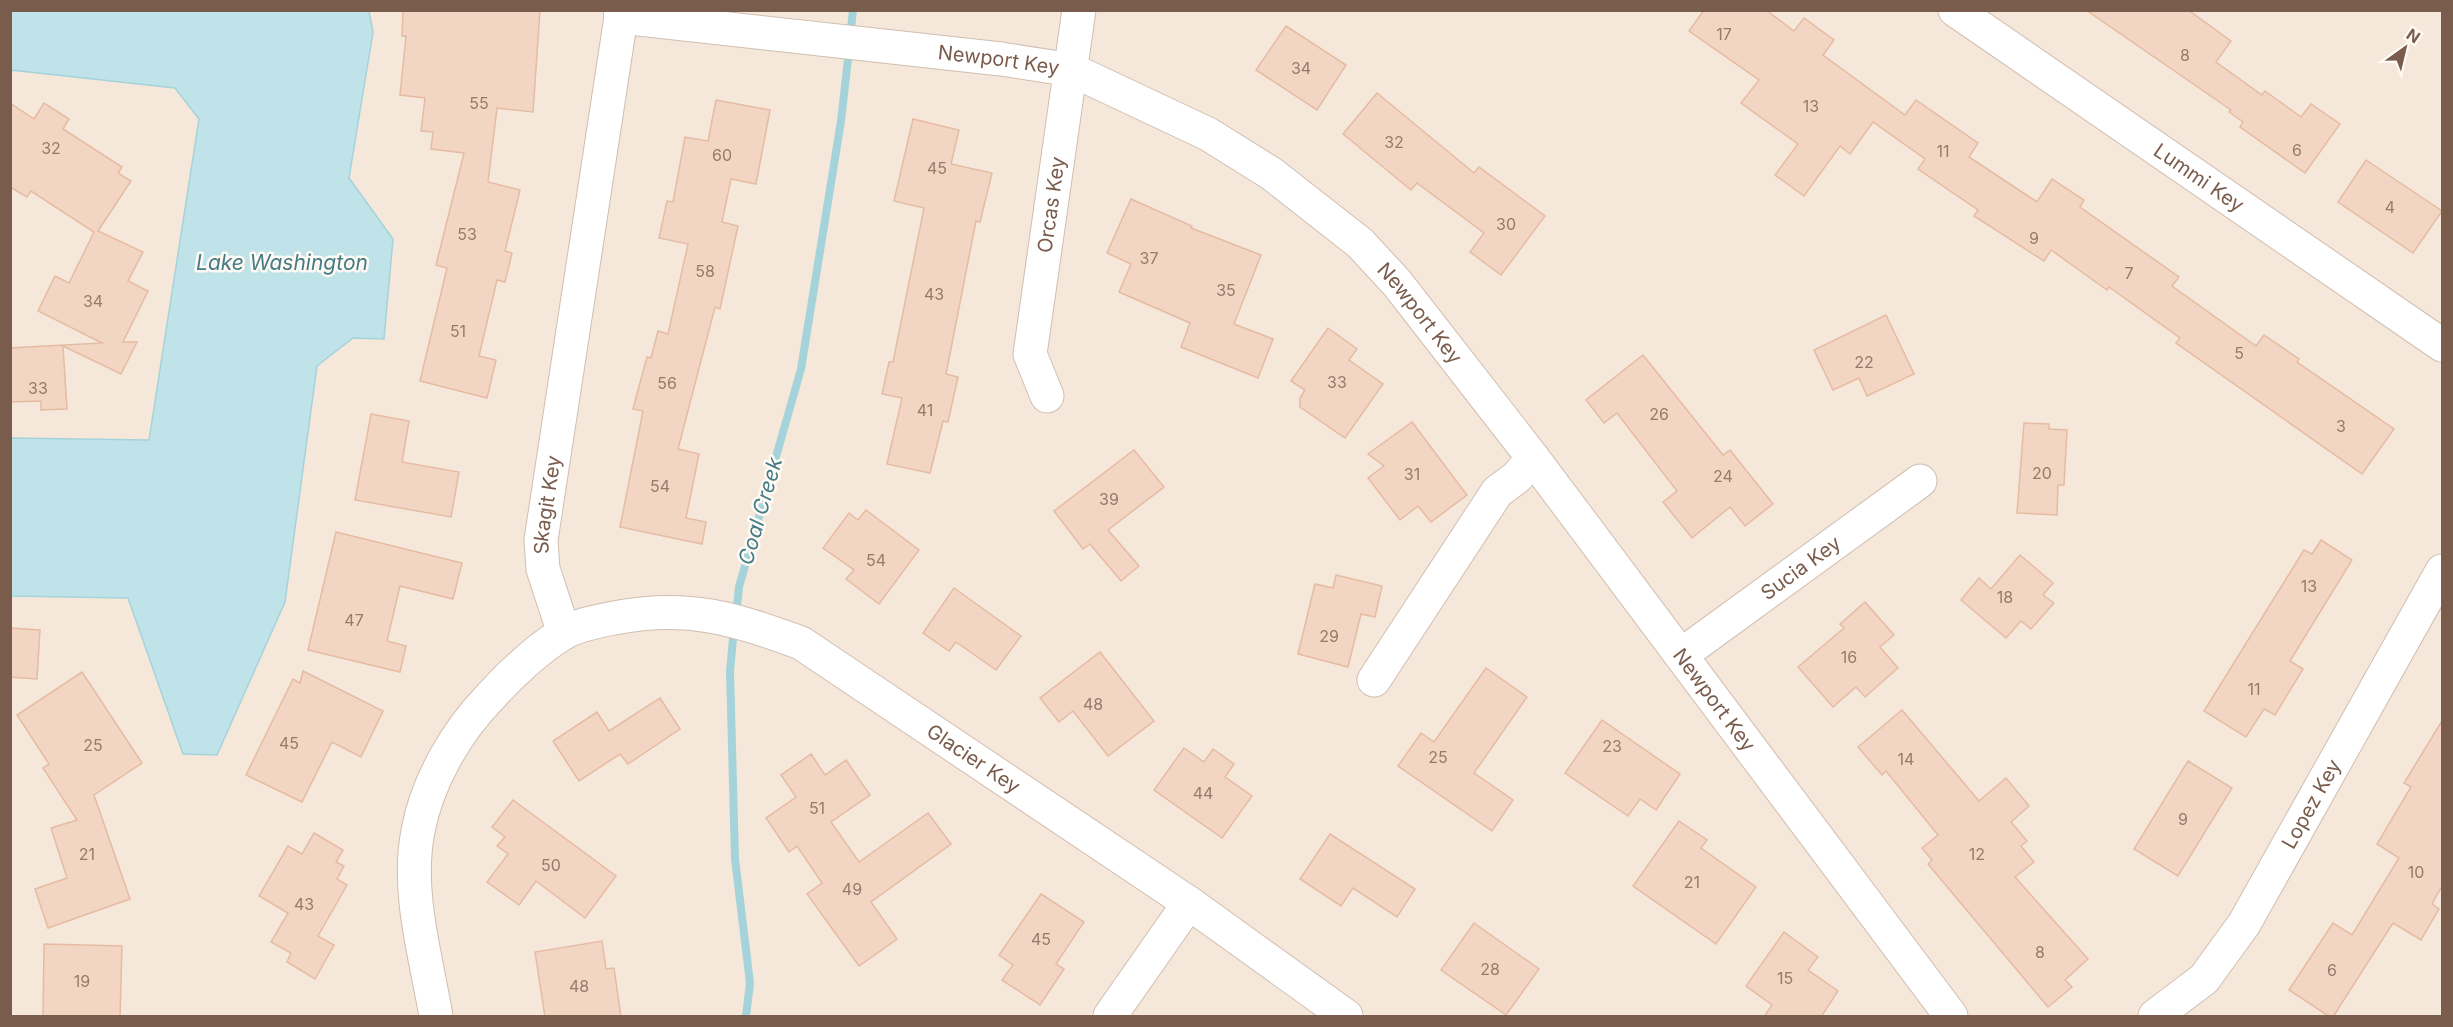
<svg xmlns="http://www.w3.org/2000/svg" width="2453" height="1027" font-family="Inter,sans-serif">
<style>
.residential{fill:#f5e8da}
.water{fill:#bfe3e8;stroke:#a5d3da;stroke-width:1.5}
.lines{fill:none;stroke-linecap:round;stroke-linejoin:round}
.stream{stroke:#a5d3da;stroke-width:8}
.building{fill:#f3d5c3;stroke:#e6bba3;stroke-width:1.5}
.minor-casing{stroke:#d1beb0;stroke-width:35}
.minor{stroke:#fff;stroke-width:33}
.labels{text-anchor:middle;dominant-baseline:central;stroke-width:5;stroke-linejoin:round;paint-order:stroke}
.number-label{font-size:16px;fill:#987a6a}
.street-label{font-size:20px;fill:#7a5c4d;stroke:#fffaf3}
.water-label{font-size:21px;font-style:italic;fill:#437c86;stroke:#fffaf3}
</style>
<rect width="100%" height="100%" fill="#fdf6ec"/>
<!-- residential -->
<g class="residential">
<polygon points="369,11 2442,11 2442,1016 11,1016 11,596 128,598 183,754 285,602 317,366 353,338 384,339 393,239 349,178 373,32"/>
<polygon points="11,70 175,88 199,119 149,441 11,438"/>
</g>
<!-- water -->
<polygon class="water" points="11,10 369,11 373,32 349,178 393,239 384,339 353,338 317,366 285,602 217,755 183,754 128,598 11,596 11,438 149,440 199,119 175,88 11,70"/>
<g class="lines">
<!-- stream -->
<g class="stream">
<polyline points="850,37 853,10"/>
<polyline points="736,616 739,587 801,369 841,121 849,50"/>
<polyline points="734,628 730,671 735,859 750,983 746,1016"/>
</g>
</g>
<!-- building -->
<g class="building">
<polygon points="403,10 540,10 533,112 497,108 488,182 520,190 505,251 512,253 505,282 497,280 479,356 496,360 487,398 420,381 447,268 436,265 464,153 431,149 433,132 421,131 425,98 400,95 406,36 402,36"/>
<polygon points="1704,10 1766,10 1794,31 1804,18 1834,40 1823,55 1905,115 1916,100 1978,143 1969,157 2037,202 2052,179 2084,200 2080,207 2179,277 2172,286 2256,346 2264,335 2299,359 2297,362 2394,429 2362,474 2176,343 2180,338 2109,287 2107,290 2051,250 2044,261 1974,216 1978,210 1918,169 1925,159 1873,122 1850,154 1840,146 1804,196 1775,175 1798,144 1741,103 1759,80 1689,31"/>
<polygon points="2086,10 2188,10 2231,41 2216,62 2262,95 2265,91 2301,117 2311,104 2340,124 2305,173 2240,127 2243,122 2229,112 2231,110"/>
<polygon points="1286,26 1346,65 1317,110 1256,70"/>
<polygon points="1377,93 1474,173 1479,167 1545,216 1501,275 1470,252 1484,233 1417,183 1411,190 1343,134"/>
<polygon points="716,100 770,110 756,184 731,179 722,222 738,226 720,309 715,307 678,449 699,454 686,518 706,522 702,544 620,527 643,411 633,409 647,357 651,358 658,331 668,334 688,244 659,238 667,201 673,202 685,137 708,141"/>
<polygon points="10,103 34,119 44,103 69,119 63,129 122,167 118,173 131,181 98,231 143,252 128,281 148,291 123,342 137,342 121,374 63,346 67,409 41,410 41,401 10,402 10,348 102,343 38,311 55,276 69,283 94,232 31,191 27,197 10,187"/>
<polygon points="913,119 959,130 951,164 992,173 980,222 976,221 946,374 958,377 948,422 943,421 930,473 887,464 902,398 882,394 889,362 893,362 924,208 894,201"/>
<polygon points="2366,160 2442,211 2413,253 2338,202"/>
<polygon points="1131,199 1192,226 1191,228 1261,255 1234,324 1273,339 1258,378 1181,347 1190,323 1119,292 1131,264 1107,253"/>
<polygon points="1886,315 1914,374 1867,396 1859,378 1833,390 1814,350"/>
<polygon points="1328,328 1357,349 1349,360 1383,384 1345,438 1300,407 1300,398 1305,390 1291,381"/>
<polygon points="1643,355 1723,455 1730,450 1773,504 1745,526 1730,507 1692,538 1663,502 1677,491 1617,413 1604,423 1586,400"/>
<polygon points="371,414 409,421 402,462 459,472 451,517 355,500"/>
<polygon points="1412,422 1467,495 1431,522 1418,506 1400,520 1368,478 1384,466 1368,454"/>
<polygon points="2024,423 2049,424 2049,429 2067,430 2064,485 2058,485 2057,515 2017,513"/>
<polygon points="1134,450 1164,487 1108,530 1139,566 1121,581 1090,544 1083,549 1054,511"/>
<polygon points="866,510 919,550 879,604 846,579 854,570 823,548 849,513 858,520"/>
<polygon points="336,532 462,563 453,599 400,586 387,641 406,646 400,672 308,650"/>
<polygon points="2321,540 2352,560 2290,661 2303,669 2275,715 2264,709 2246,737 2204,711 2304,550 2312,554"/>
<polygon points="2020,555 2053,583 2043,595 2054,603 2031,629 2021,621 2006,638 1961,600 1979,578 1991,589"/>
<polygon points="1336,575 1382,586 1375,617 1361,614 1348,667 1298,654 1315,584 1333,588"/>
<polygon points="954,588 1021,636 996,670 956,642 949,651 923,633"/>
<polygon points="1865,602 1894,635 1880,647 1898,668 1865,697 1856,687 1833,707 1798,667 1844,628 1840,624"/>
<polygon points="10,628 40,630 37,679 10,677"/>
<polygon points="1100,652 1154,721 1108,756 1073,711 1059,722 1040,698"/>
<polygon points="1486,668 1527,697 1474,773 1513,800 1492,831 1398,766 1421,733 1434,742"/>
<polygon points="303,671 383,711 361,757 332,742 302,802 246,775 293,679 300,683"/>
<polygon points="82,672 142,763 94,795 130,899 48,928 35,889 67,878 51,828 77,820 43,768 49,764 17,715"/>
<polygon points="660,698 680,729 628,764 620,754 579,781 553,741 597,712 609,731"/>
<polygon points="1902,710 1979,801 2006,778 2029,806 2011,822 2027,841 2021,846 2034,862 2015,877 2088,959 2065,980 2072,987 2048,1007 1928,864 1932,860 1922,848 1938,835 1886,771 1882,775 1858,747"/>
<polygon points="1602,720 1680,774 1656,810 1640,799 1628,816 1565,773"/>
<polygon points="2442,721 2442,886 2432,904 2439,909 2421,940 2393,923 2333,1017 2330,1017 2289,990 2333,923 2352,935 2399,858 2377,844 2411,787 2404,783"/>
<polygon points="1184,748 1204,762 1213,749 1234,764 1225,777 1252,796 1222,838 1154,790"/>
<polygon points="811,754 825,775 846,760 870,795 831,822 859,862 928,813 951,844 871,902 897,939 859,966 807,894 822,883 797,846 789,852 766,818 796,797 781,775"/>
<polygon points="2188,761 2232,788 2178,876 2134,849"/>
<polygon points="513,800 616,876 585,918 536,881 519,905 487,882 508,854 497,846 505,837 492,827"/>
<polygon points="1679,821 1707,840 1701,848 1756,887 1716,944 1633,886"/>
<polygon points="314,833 343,850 336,862 344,866 337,879 347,885 318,936 334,945 315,979 287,962 291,953 271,942 288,913 259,896 288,846 302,854"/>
<polygon points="1330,834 1415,889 1397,917 1353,888 1341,906 1300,879"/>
<polygon points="1041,894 1084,922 1056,964 1064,969 1040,1005 1002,980 1013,965 999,955"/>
<polygon points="1474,923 1539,969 1506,1015 1441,970"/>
<polygon points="1784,932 1818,957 1808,970 1838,991 1821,1017 1764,1017 1772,1005 1746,986"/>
<polygon points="602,941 606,969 614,968 621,1017 545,1017 535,952"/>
<polygon points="44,944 122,946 120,1017 43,1017"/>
</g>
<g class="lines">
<defs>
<g id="minor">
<path id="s1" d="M1955 10 2442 345"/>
<path id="s2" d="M621 17 1001 59 1072 70 1208 134 1272 174 1360 243 1397 283 1533 458 1951 1016"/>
<path id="s3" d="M1047 396 1030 354 1079 10"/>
<path id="s4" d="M564 633 543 569 541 540 621 17 620 10"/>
<path id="s5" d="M1681 655 1920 481"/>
<polyline points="1374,680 1497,492 1517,477 1533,458"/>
<path id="s6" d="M436 1016C426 957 406 891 418 831 427 782 456 732 490 697 512 673 535 651 562 634 576 625 598 621 614 618 688 604 732 618 801 643L1189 903 1346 1016"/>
<polyline points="1110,1016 1189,903"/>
<path id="s7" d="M2155 1016 2204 979 2244 924 2442 571"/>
</g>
</defs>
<!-- minor casing -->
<use href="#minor" class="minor-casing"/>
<!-- minor -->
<use href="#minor" class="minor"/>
</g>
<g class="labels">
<!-- number labels -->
<g class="number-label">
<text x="1724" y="34">17</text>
<text x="2185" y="55">8</text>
<text x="1301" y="68">34</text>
<text x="479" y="103">55</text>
<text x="1811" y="106">13</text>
<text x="1394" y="142">32</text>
<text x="51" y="148">32</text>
<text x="2297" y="150">6</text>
<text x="1943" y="151">11</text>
<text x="722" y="155">60</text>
<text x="937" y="168">45</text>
<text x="2390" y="207">4</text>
<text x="1506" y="224">30</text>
<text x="467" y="234">53</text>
<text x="2034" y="238">9</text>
<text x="1149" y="258">37</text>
<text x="705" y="271">58</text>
<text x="2129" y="273">7</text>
<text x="1226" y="290">35</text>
<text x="934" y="294">43</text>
<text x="93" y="301">34</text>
<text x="458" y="331">51</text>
<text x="2239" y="353">5</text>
<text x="1864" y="362">22</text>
<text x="1337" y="382">33</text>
<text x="667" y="383">56</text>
<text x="38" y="388">33</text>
<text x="925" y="410">41</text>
<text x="1659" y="414">26</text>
<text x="2341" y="426">3</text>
<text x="2042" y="473">20</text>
<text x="1412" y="474">31</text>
<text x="1723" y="476">24</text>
<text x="660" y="486">54</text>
<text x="1109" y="499">39</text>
<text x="876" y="560">54</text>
<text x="2309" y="586">13</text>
<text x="2005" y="597">18</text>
<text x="354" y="620">47</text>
<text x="1329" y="636">29</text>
<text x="1849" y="657">16</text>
<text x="2254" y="689">11</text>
<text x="1093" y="704">48</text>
<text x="289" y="743">45</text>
<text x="93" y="745">25</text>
<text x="1612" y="746">23</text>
<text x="1438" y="757">25</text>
<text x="1906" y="759">14</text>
<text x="1203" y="793">44</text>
<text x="817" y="808">51</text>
<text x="2183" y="819">9</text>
<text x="87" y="854">21</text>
<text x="1977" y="854">12</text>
<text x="551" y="865">50</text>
<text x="2416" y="872">10</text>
<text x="1692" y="882">21</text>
<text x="852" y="889">49</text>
<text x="304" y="904">43</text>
<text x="1041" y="939">45</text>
<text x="2040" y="952">8</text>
<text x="1490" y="969">28</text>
<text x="2332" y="970">6</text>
<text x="1785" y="978">15</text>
<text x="82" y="981">19</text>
<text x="579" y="986">48</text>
</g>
<!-- street labels -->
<g class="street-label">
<text stroke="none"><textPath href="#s2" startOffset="380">Newport Key</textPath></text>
<text stroke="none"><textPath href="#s1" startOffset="296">Lummi Key</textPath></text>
<text stroke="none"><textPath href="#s3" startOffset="196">Orcas Key</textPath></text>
<text stroke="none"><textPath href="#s2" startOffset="884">Newport Key</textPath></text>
<text stroke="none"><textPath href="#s4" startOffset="132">Skagit Key</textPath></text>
<text stroke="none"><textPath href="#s5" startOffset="148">Sucia Key</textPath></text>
<text stroke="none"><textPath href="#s2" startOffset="1370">Newport Key</textPath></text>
<text stroke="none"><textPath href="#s6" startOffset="891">Glacier Key</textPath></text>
<text stroke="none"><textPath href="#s7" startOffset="267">Lopez Key</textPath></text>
</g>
<!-- water labels -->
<g class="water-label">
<text x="282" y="262">Lake Washington</text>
<text transform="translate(760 511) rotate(-74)">Coal Creek</text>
</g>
</g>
<!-- border -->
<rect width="2453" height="1027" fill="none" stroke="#7a5c4d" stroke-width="24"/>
<!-- north arrow -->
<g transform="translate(2405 48) rotate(34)" stroke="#fffaf3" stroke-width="4.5" paint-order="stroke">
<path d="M0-4.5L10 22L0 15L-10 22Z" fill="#7a5c4d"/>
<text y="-9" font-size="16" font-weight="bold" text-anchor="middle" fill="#7a5c4d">N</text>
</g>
</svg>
